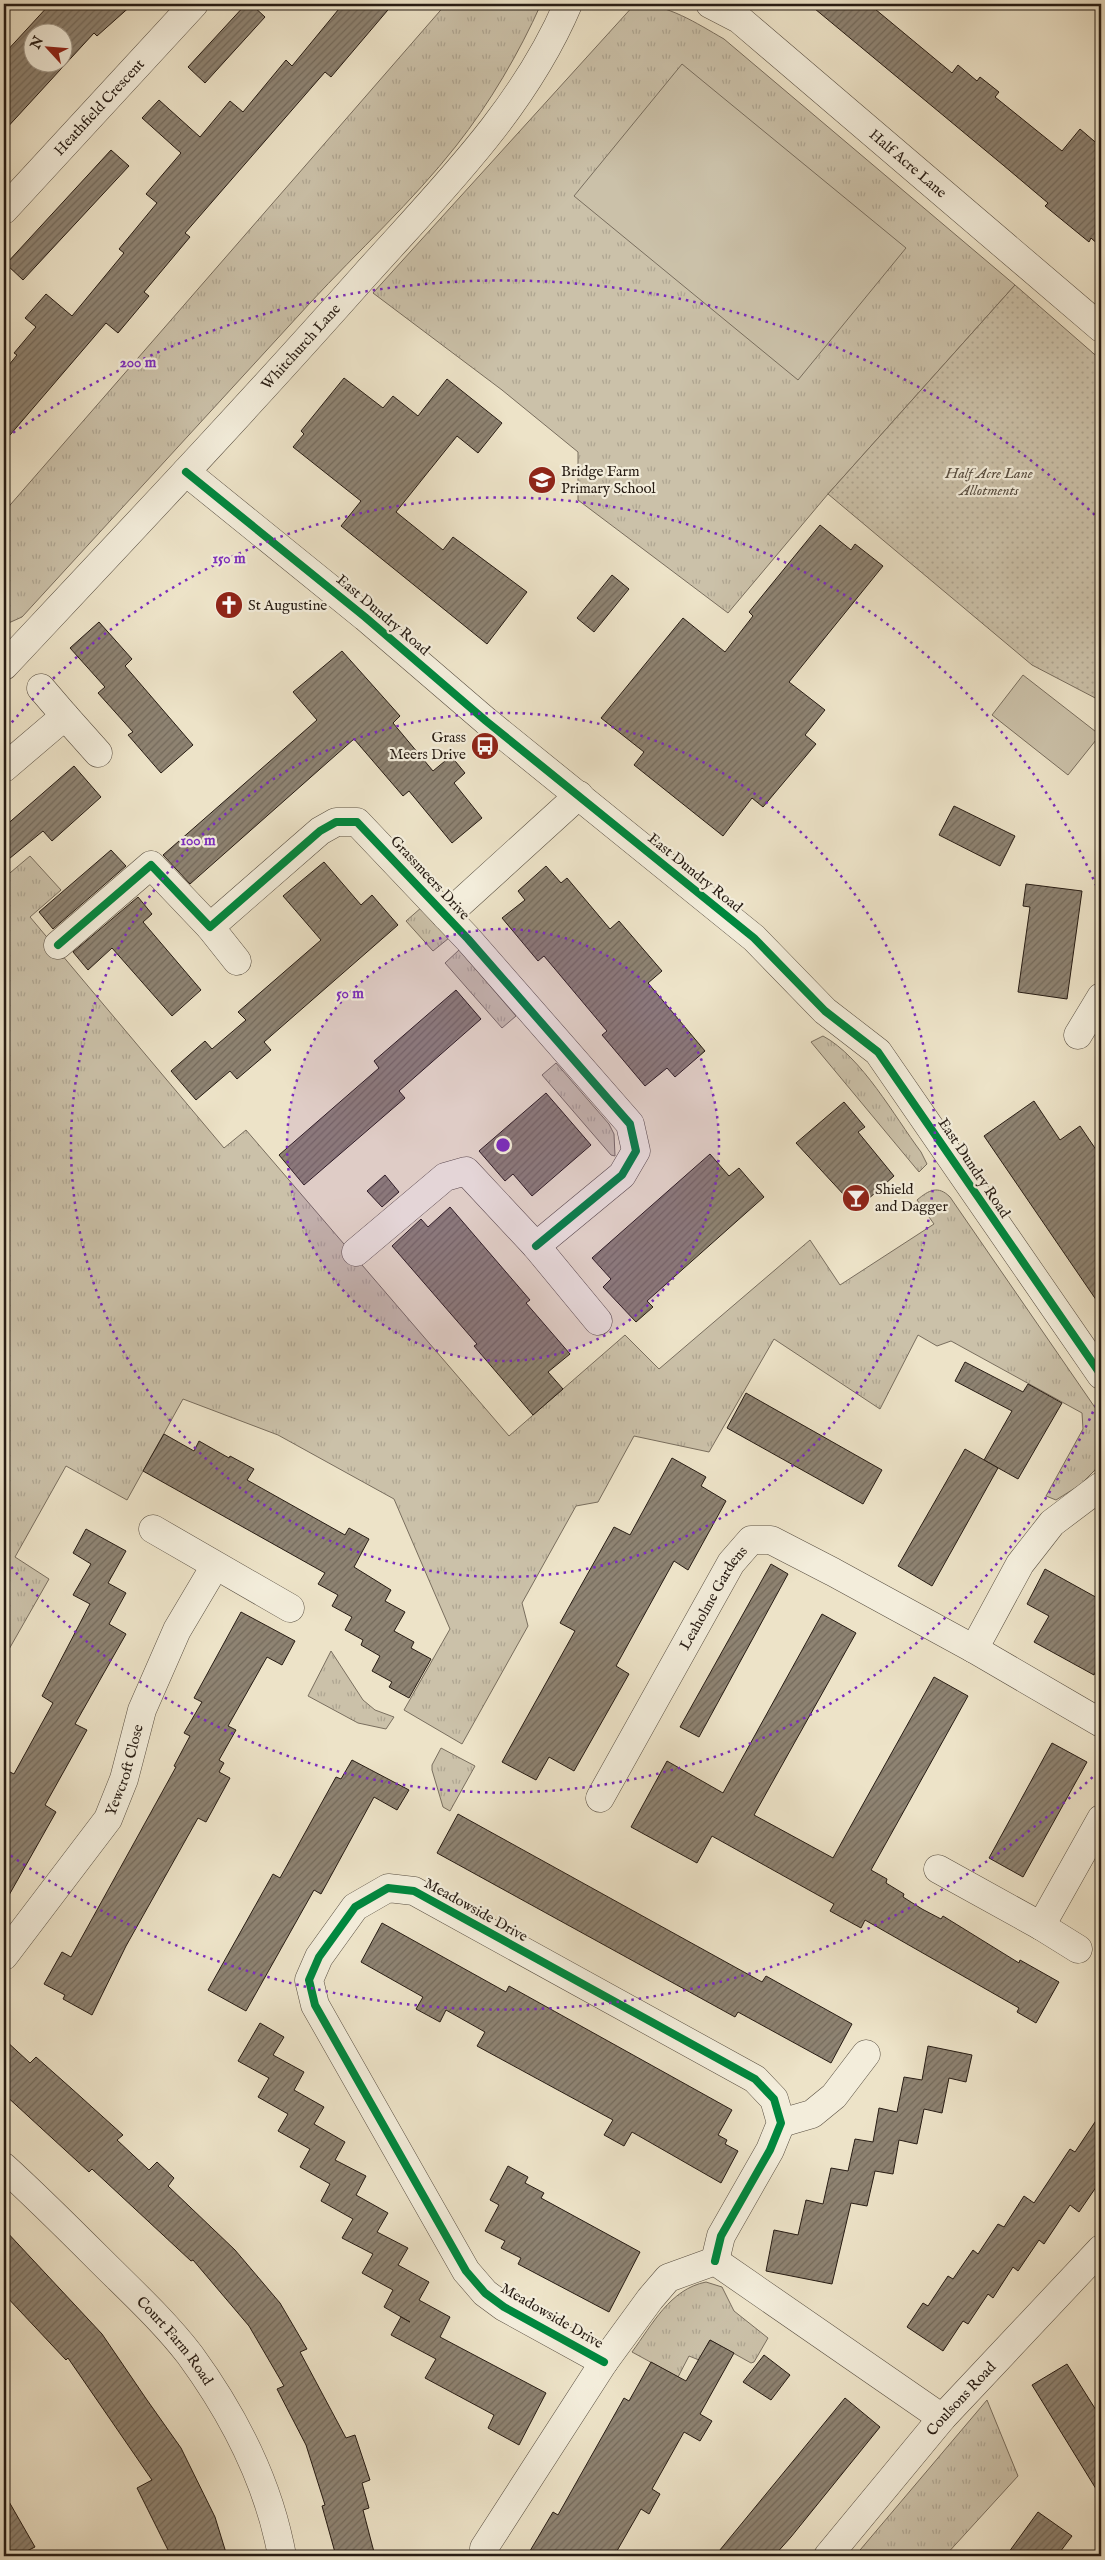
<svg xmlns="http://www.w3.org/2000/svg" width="1105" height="2560" font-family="'IM FELL English',serif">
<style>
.grass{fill:url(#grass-tufts);stroke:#796e5e}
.garden{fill:url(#garden-dots);stroke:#796e5e}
.pitch{fill:#cbc1a9;stroke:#796e5e}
.building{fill:url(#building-hatch);stroke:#271c14;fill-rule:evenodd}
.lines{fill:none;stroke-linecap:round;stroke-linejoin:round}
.minor-casing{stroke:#584e41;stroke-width:29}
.minor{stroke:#f3eddb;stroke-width:28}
.cycleway-casing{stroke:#f3eddb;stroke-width:11}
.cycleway{stroke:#00873e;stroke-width:8}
.ring{fill:none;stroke:#7b2cbf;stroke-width:2.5;stroke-dasharray:2.5 5}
.labels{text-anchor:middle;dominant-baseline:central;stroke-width:4.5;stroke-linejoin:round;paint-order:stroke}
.street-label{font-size:15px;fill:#271c14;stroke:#f3eddb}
.poi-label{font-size:15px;fill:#271c14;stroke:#f3eddb;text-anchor:start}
.park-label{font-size:15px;font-style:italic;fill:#584e41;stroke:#f3eddb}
.centre{fill:#7b2cbf;stroke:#f3eddb;stroke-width:2.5}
.ring-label{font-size:15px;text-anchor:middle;font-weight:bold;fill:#7b2cbf;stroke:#f3eddb;stroke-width:4.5;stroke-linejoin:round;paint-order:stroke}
</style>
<defs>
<pattern id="grass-tufts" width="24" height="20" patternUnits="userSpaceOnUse" patternTransform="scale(1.25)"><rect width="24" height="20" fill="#cbc1a9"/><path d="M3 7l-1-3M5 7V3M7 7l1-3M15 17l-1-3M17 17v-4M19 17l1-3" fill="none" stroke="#aea591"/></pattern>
<pattern id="garden-dots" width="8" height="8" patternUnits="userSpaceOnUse" patternTransform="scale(1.25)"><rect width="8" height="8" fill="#cbc1a9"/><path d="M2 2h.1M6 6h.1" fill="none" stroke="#aea591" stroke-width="1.8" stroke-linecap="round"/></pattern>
<pattern id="building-hatch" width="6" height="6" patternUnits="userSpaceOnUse" patternTransform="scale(1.25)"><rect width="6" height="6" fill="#8e8372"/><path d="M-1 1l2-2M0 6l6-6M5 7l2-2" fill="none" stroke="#746a5c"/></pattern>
</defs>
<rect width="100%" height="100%" fill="#ede3c8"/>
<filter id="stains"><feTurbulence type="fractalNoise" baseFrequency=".004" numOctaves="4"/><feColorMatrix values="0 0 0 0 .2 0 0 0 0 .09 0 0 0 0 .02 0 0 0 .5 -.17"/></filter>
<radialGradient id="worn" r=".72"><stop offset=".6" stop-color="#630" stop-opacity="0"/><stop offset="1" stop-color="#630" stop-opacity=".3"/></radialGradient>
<!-- grass -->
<g class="grass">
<path d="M446 4H541C519 53 490 103 456 146 412 202 358 251 310 303 214 408 118 512 22 617L4 625V512Z"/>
<path d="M635 4C668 4 696 23 724 39L1015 285 828 494 728 613 578 500V452L502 390 373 293Z"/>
<path d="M30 856 61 890 30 917 224 1148 246 1130 509 1436 625 1335 659 1369 810 1240 840 1285 934 1224 917 1200C929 1190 938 1185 950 1197L1096 1409 1101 1417V1458L1095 1470 1080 1485 1056 1500 1046 1496 1083 1429 1082 1413 951 1341 937 1346 918 1335 880 1409 774 1339 709 1452 634 1436 598 1502 576 1506 522 1603 528 1626 462 1744 404 1710 450 1629 394 1499 278 1435 183 1399 127 1500 66 1466 15 1557 49 1579 4 1658V878Z"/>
<polygon points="422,907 449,938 433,951 406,921"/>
<polygon points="459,950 516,1016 502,1028 445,963"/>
<path d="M823 1036C862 1057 894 1116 921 1152L927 1164 919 1172 811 1042Z"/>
<polygon points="556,1063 609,1124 614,1134 615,1156 611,1155 542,1075"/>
<polygon points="331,1651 363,1700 375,1710 394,1717 386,1729 358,1723 308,1696"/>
<polygon points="441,1748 475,1766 450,1811 443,1807 432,1770 432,1765"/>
<path d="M706 2282 722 2287 734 2311 768 2338 754 2362 751 2363 710 2340 699 2360 689 2356 678 2377 632 2352C652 2325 670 2289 706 2282Z"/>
<polygon points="987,2400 1018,2476 945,2556 855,2556"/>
</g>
<!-- garden -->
<polygon class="garden" points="1015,285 1101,360 1101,701 1032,665 828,494"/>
<!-- pitch -->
<g class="pitch">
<polygon points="682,64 906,248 798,380 574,196"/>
<polygon points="1023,675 1100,735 1068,775 992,715"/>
</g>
<!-- building -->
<g class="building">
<path d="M50 4H133L97 36 94 33 4 131V54ZM32 32H62V62H32Z"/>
<polygon points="246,4 251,4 265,17 205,83 188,67"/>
<polygon points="343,4 393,4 331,77 325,72 185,233 190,237 144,292 149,296 118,333 106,323 4,442 4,371 17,355 14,353 36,327 25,318 46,294 72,316 124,253 119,249 157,203 146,194 181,153 142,118 159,100 200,137 230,101 243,112 286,60 292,66"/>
<polygon points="809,4 869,4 952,73 958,65 977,81 980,77 999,92 995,97 1062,151 1080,129 1101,147 1101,247 1091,238 1089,242 1045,206 1048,203 1003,165"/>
<polygon points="111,150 129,166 23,280 6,264"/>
<polygon points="344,378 383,408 393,396 418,416 447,379 502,423 478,453 457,436 396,512 443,550 453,537 527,592 487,644 341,526 361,501 293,447 304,434 301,431"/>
<polygon points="820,525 851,550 855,544 883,566 789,682 825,710 805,735 816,744 763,807 752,798 723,836 634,765 644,752 601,718 683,618 725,652 753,616 749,612"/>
<polygon points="612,575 629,589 594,632 577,618"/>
<polygon points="99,622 132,659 125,666 193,745 161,773 128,735 133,732 98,693 105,687 70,648"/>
<polygon points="342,651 400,716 393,723 433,771 451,756 465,773 454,783 482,818 452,843 409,791 403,796 354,739 190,884 163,855 317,720 293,692"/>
<polygon points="74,766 101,797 52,841 43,831 4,863 4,827"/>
<polygon points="954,806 1015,836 1000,866 939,835"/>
<polygon points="111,850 126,866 53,929 39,912"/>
<polygon points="324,862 361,905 372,895 398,925 264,1042 271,1050 237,1079 230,1071 196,1100 171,1071 205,1041 212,1049 246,1020 238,1012 321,940 283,896"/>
<polygon points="546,866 561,883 567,878 610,929 619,921 662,971 648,983 705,1051 675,1077 667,1068 645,1086 602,1035 607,1031 544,956 538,961 502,918 525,900 518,891"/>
<polygon points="1026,884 1082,891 1067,999 1018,992 1030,907 1023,906"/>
<polygon points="138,897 152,914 143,922 201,990 172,1016 112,948 88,970 73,952"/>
<polygon points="456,990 481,1019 399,1091 405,1098 304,1185 279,1155 379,1068 374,1061"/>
<polygon points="546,1093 591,1145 532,1196 513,1174 505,1181 479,1151"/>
<polygon points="1034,1101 1060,1140 1080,1126 1101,1157 1101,1307 984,1136"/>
<polygon points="844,1102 865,1127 858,1132 894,1176 857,1209 796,1143"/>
<polygon points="710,1154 729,1176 739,1168 764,1197 647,1301 653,1307 636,1322 603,1287 611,1279 592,1258"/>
<polygon points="385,1175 399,1192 382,1207 367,1191"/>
<polygon points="450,1207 530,1300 526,1303 570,1354 548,1372 563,1389 533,1415 474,1346 477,1344 392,1246 421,1219 428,1227"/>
<polygon points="965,1362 1023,1392 1028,1384 1062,1403 1018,1479 984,1460 1012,1411 955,1381"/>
<polygon points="746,1393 882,1470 863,1504 727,1428"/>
<polygon points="164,1434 194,1451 199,1441 229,1458 230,1456 254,1469 247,1480 345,1535 349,1528 369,1539 354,1567 391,1590 385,1601 405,1612 394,1631 414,1642 411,1648 431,1659 409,1698 389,1687 392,1682 372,1671 380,1656 361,1645 363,1640 345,1630 352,1617 332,1606 338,1595 318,1584 325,1573 143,1471"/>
<polygon points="965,1449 998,1468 932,1586 898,1566"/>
<polygon points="672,1458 706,1477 701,1486 726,1501 688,1570 674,1561 616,1666 629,1674 574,1771 549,1757 536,1780 502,1762 575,1631 560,1623 614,1527 630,1535"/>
<polygon points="86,1529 126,1551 108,1583 126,1593 109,1624 126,1634 75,1724 87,1730 45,1805 56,1812 4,1904 4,1769 14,1774 53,1703 42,1696 90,1604 73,1595 91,1564 73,1553"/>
<polygon points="771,1564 788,1574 699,1737 680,1727"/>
<polygon points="1045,1569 1101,1600 1101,1661 1094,1675 1034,1642 1049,1616 1027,1604"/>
<polygon points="241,1612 295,1641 282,1665 267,1657 228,1726 236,1730 219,1760 224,1763 219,1772 230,1778 206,1822 198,1818 126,1946 92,2015 63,1999 65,1995 44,1984 62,1952 71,1957 176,1767 174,1766 190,1736 184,1733 202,1702 194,1698"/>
<polygon points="822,1614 856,1633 754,1815 833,1858 934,1677 968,1696 871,1870 887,1879 886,1883 904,1894 903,1897 922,1909 941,1919 943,1916 1019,1963 1020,1960 1059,1982 1036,2023 1017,2012 1019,2008 865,1920 861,1928 830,1911 834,1904 712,1836 697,1863 631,1827 667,1761 723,1793"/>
<polygon points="1052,1743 1087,1762 1023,1877 989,1858"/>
<polygon points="352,1760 409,1790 397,1810 374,1797 321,1894 314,1890 246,2011 208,1990 273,1874 280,1878 336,1777 341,1779"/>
<polygon points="458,1814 762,1982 766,1976 852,2024 831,2063 738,2012 735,2017 437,1853"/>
<polygon points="382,1923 506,1992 509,1986 732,2110 718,2135 727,2140 725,2144 738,2151 721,2183 632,2132 624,2146 604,2135 613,2120 477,2046 485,2032 446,2010 440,2022 416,2009 423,1997 361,1962"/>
<polygon points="260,2023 284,2037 273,2055 304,2072 294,2090 324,2107 314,2124 345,2142 335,2160 366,2176 356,2195 388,2213 377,2232 408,2248 398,2265 429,2282 419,2300 450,2317 440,2337 546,2393 519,2445 488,2428 494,2415 425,2378 436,2359 391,2335 401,2317 410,2322 384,2307 393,2290 362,2273 373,2254 342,2238 353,2219 321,2201 330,2184 300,2167 310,2149 278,2131 288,2114 258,2097 269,2078 238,2061"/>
<polygon points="4,2039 30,2063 36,2057 72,2089 123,2135 117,2140 149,2170 157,2162 174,2178 168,2186 235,2250 280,2303 307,2349 300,2352 346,2438 355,2435 370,2480 362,2483 369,2508 363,2510 374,2552 356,2556 336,2556 322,2506 325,2505 306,2445 277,2389 284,2386 249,2326 193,2260 191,2261 92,2169 89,2172 4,2094"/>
<polygon points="928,2046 972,2055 966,2082 949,2078 942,2113 924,2109 917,2144 899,2140 893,2174 875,2171 867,2206 851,2203 832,2284 766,2271 774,2230 798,2235 806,2200 823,2204 831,2168 848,2171 855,2139 873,2142 879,2108 897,2112 904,2077 922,2080"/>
<polygon points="1101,2113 1101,2180 1079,2212 1070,2205 1044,2244 1039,2240 1018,2271 1013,2267 993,2298 988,2294 968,2324 963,2321 943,2351 907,2327 923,2303 928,2306 948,2276 953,2279 973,2250 978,2254 998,2224 1004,2227 1024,2196 1034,2203 1070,2149 1075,2152"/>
<polygon points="508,2166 528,2177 525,2183 544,2193 541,2198 640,2252 609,2312 518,2264 521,2258 501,2248 505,2241 485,2231 499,2205 490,2200"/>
<polygon points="4,2229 102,2334 147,2400 181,2448 215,2517 227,2556 171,2556 137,2488 152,2480 68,2358 66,2360 4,2294"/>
<polygon points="710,2340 734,2353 700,2414 712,2421 700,2441 684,2432 652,2489 660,2494 649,2514 641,2509 614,2556 527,2556 553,2512 558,2515 624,2398 629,2401 651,2362 686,2381"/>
<polygon points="764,2355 790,2375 771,2400 743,2382"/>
<polygon points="1067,2364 1101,2418 1101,2497 1032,2385"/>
<polygon points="845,2398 880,2427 791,2537 774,2556 715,2556"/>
<polygon points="4,2493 35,2547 17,2556 4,2556"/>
<polygon points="1038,2512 1072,2536 1057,2556 1006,2556"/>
</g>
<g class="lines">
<defs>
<g id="minor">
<path id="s1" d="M710 4 739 19 1101 328"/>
<path id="s2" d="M4 210 194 4"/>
<polyline points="186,472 365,617 486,721 754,938 825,1011 878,1052 1101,1375"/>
<path id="s3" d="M4 666C125 537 247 408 364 276 440 191 523 110 568 4"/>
<polyline points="41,688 65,716"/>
<polyline points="4,768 65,716 98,753"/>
<polyline points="446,916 579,795"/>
<polyline points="210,927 237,961"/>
<polyline points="58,945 151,865 210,927 320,831 336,822 357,822 468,939 630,1124 636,1151 622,1175 536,1246"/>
<polyline points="1078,1035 1101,997"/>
<polyline points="356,1252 445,1177 466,1171 536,1246 598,1321"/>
<polyline points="153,1529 290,1608"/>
<polyline points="974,1649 1020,1564 1052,1523 1101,1486"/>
<path id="s4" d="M600 1798 731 1563 751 1540H771L833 1572 974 1649 1101 1723"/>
<polyline points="938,1869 1041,1926 1101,1819"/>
<polyline points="1041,1926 1078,1949"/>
<path id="s5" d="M4 1956 108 1819 124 1779 142 1710 177 1630 215 1566"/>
<polyline points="781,2123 812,2114 834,2096 866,2054"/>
<path id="s6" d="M4 2167C37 2197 68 2228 99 2259 130 2290 163 2320 190 2355 233 2414 269 2484 282 2556"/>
<polyline points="604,2362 504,2307 485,2293 466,2271 315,2005 309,1980 319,1957 355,1907 388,1888 414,1891 755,2079 774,2099 781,2123 770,2150 721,2236 715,2261"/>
<polyline points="484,2548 604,2362 650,2299 668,2278 715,2261 942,2418"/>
<path id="s7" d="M828 2556 942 2418 1101 2249"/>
</g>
</defs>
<!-- minor casing -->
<use href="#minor" class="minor-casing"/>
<!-- minor -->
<use href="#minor" class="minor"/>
<defs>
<g id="cycleway">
<polyline points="186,472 365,617 486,721 754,938 825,1011 878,1052 1101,1375"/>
<polyline points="58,945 151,865 210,927 320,831 336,822 357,822 468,939 630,1124 636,1151 622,1175 536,1246"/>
<polyline points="604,2362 504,2307 485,2293 466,2271 315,2005 309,1980 319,1957 355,1907 388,1888 414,1891 755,2079 774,2099 781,2123 770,2150 721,2236 715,2261"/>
</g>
</defs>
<!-- cycleway casing -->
<use href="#cycleway" class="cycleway-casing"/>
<!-- cycleway -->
<use href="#cycleway" class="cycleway"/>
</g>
<!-- distance rings -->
<circle cx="503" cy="1145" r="216" fill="#7b2cbf" fill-opacity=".12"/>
<g class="ring">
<circle cx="503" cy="1145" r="216"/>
<circle cx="503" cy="1145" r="432"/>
<path d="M1099 1398A648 648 0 0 1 7 1562M7 728A648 648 0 0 1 1099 892"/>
<path d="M1098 1772A864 864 0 0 1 7 1853M7 437A864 864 0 0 1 1098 518"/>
</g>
<!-- icons -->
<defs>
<symbol id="school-disc" viewBox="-11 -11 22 22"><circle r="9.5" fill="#8f2418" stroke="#f3eddb"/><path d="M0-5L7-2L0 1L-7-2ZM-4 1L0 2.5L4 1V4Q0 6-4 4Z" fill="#fff"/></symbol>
<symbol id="church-disc" viewBox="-11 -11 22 22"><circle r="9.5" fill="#8f2418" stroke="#f3eddb"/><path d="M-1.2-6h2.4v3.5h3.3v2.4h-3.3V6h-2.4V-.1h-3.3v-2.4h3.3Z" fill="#fff"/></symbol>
<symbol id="bus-disc" viewBox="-11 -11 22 22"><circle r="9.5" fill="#8f2418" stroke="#f3eddb"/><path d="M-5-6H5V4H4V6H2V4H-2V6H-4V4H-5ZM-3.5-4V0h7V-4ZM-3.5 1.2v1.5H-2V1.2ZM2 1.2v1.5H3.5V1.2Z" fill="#fff"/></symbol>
<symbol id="bar-disc" viewBox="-11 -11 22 22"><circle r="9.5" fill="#8f2418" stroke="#f3eddb"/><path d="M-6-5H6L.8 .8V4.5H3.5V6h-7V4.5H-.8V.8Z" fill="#fff"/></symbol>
</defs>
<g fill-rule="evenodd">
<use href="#school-disc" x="526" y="464" width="32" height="32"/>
<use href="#church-disc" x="213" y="589" width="32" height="32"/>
<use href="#bus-disc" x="469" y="730" width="32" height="32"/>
<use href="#bar-disc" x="840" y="1182" width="32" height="32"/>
</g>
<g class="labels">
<!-- street labels -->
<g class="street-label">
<text stroke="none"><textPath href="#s2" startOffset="140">Heathfield Crescent</textPath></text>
<text stroke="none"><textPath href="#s1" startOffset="255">Half Acre Lane</textPath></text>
<text stroke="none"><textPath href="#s3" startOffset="436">Whitchurch Lane</textPath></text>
<text transform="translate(383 615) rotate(40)">East Dundry Road</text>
<text transform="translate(695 873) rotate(39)">East Dundry Road</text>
<text transform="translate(430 878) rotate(47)">Grassmeers Drive</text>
<text transform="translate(974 1168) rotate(56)">East Dundry Road</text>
<text stroke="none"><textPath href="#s4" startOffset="230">Leaholme Gardens</textPath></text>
<text stroke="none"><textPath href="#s5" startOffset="224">Yewcroft Close</textPath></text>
<text transform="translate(476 1910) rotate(29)">Meadowside Drive</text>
<text transform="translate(552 2316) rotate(30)">Meadowside Drive</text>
<text stroke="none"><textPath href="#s6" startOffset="244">Court Farm Road</textPath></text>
<text stroke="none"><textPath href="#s7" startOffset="206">Coulsons Road</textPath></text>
</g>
<!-- poi labels -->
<g class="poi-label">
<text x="561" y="471">Bridge Farm<tspan x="561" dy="17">Primary School</tspan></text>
<text x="248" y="605">St Augustine</text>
<text x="466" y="737" text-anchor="end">Grass<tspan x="466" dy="17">Meers Drive</tspan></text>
<text x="875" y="1189">Shield<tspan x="875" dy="17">and Dagger</tspan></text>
</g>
<!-- park labels -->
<g class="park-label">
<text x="989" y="473">Half Acre Lane<tspan x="989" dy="17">Allotments</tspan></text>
</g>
</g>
<circle cx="503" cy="1145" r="8" class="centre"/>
<g class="ring-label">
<text x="138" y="367">200 m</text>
<text x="229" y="563">150 m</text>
<text x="198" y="845">100 m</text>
<text x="350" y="998">50 m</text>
</g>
<!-- margin -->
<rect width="1105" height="2560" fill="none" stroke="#ede3c8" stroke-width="20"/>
<rect x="5" y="5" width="1095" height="2550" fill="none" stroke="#271c14" stroke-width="2.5"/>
<rect x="10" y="10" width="1085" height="2540" fill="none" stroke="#271c14"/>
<!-- north arrow -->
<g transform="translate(48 48) rotate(296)"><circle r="24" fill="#f3eddb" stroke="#a1998b"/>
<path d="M0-4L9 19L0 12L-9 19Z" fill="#8f2418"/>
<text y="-8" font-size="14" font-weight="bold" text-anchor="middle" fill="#271c14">N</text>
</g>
<rect width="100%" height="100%" filter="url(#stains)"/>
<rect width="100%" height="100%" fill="url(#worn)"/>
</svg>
